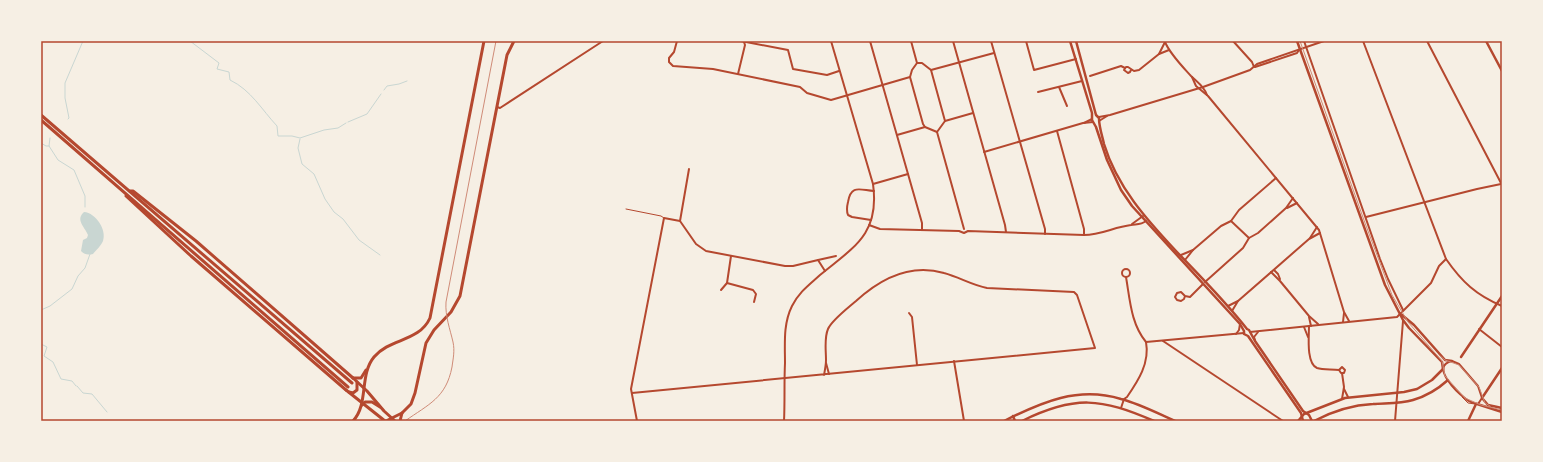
<svg xmlns="http://www.w3.org/2000/svg" width="1543" height="462" font-family="'Noto Serif',serif">
<style>
.water{fill:#c9d6d2}
.lines{fill:none;stroke-linecap:round;stroke-linejoin:round}
.stream{stroke:#c9d6d2;stroke-width:1}
.service{stroke:#b5482f;stroke-width:1}
.minor{stroke:#b5482f;stroke-width:2}
.tertiary{stroke:#b5482f;stroke-width:2.5}
.primary{stroke:#b5482f;stroke-width:3}
.trunk{stroke:#b5482f;stroke-width:3}
.tram{stroke:#cf8b77;stroke-width:1}
.neatline{fill:none;stroke:#b5482f;stroke-width:1.5}
</style>
<rect width="100%" height="100%" fill="#f6efe4"/>
<!-- water -->
<path class="water" d="M84 212C96 213 107 230 103 241 101 246 96 250 93 254 88 255 85 255 81 251L83 240 87 238 88 235C85 227 75 220 84 212Z"/>
<g class="lines">
<!-- stream -->
<g class="stream">
<path d="M190 41 219 63 217 69 229 72 230 80C251 90 262 110 277 126L278 136H292L300 138 324 130 338 128 346 123"/>
<polyline points="384,90 387,86 399,84 407,81"/>
<polyline points="68,119 69,118 65,98 65,83 83,41"/>
<polyline points="348,122 367,114 381,94"/>
<polyline points="50,138 49,146 58,160 74,170 85,196 85,207"/>
<polyline points="300,139 298,148 302,164 314,174 325,199 334,212 343,219 359,240 380,255"/>
<polyline points="41,143 46,146 49,146"/>
<polyline points="41,310 50,306 72,289 78,276 85,268 90,254"/>
<polyline points="41,344 47,347 44,356 53,362 61,379 72,381 76,386"/>
<polyline points="77,386 83,393 92,394 107,412"/>
</g>
<!-- service -->
<g class="service">
<polyline points="626,209 661,216 664,218"/>
<polyline points="1462,397 1468,403 1475,404"/>
</g>
<!-- minor -->
<g class="minor">
<polyline points="677,41 674,52 669,58 669,62 673,66 713,69 800,87 807,93 831,100 910,77"/>
<polyline points="741,41 788,50 793,69 827,75 839,71"/>
<polyline points="870,41 922,223 922,230"/>
<polyline points="911,41 917,63"/>
<polyline points="953,41 1005,225 1006,232"/>
<polyline points="991,41 1045,229 1045,234"/>
<polyline points="1026,41 1034,70 1076,59"/>
<polyline points="1233,41 1252,62 1254,67"/>
<polyline points="1304,41 1380,259 1388,279 1403,310"/>
<path d="M1363 41 1446 259C1462 282 1476 295 1502 306"/>
<polyline points="1427,41 1502,185"/>
<path d="M1165 42C1170 54 1182 66 1191 76 1197 82 1204 86 1207 95"/>
<polyline points="1159,54 1165,42"/>
<polyline points="917,63 912,70 910,77 923,124 925,127 937,132"/>
<polyline points="917,63 922,63 931,70 945,121 937,132"/>
<polyline points="1255,67 1297,53 1299,50"/>
<polyline points="931,70 994,53"/>
<polyline points="1131,70 1130,72 1128,73 1124,70 1126,67 1128,67 1134,71 1139,70 1159,54 1169,50"/>
<polyline points="738,74 745,45 744,42"/>
<polyline points="1090,76 1121,66 1125,68"/>
<polyline points="1192,77 1196,86 1208,96 1319,230 1344,312 1349,321"/>
<polyline points="1059,87 1067,106"/>
<polyline points="1038,92 1082,81"/>
<polyline points="497,107 500,108 603,41"/>
<polyline points="1099,117 1110,115 1203,87 1250,70 1257,64 1324,41"/>
<polyline points="945,121 973,113"/>
<polyline points="1099,121 1107,116"/>
<polyline points="1084,123 1092,119"/>
<polyline points="1057,131 1084,229 1084,235"/>
<polyline points="937,132 964,229"/>
<polyline points="897,135 925,127"/>
<polyline points="984,152 1083,123 1093,122"/>
<polyline points="873,184 908,174"/>
<polyline points="1287,208 1297,203"/>
<polyline points="1366,217 1477,189 1501,184"/>
<path d="M871 220 852 217 848 215C846 210 847 206 848 202 851 184 860 190 874 191"/>
<polyline points="680,221 689,169"/>
<polyline points="1231,221 1249,238"/>
<polyline points="1132,224 1143,216"/>
<path d="M869 225 880 229 959 231 964 233 968 231 1084 235C1101 235 1114 227 1131 225 1136 224 1141 225 1146 221"/>
<polyline points="1310,238 1317,227"/>
<polyline points="1181,255 1193,250 1221,226 1231,221 1239,210 1276,178"/>
<polyline points="731,256 727,283 753,290 756,294 754,302"/>
<polyline points="818,260 836,256"/>
<polyline points="1185,260 1193,250"/>
<circle cx="1126" cy="273" r="4"/>
<polyline points="1274,270 1278,274 1280,279"/>
<polyline points="1271,272 1280,281 1309,316 1318,324"/>
<path d="M1126 277C1130 300 1131 324 1146 342"/>
<polyline points="1205,282 1243,248 1249,238 1258,233 1286,208 1293,198"/>
<polyline points="721,290 727,283"/>
<polyline points="1185,296 1184,299 1181,301 1177,300 1175,297 1177,293 1181,292 1185,296 1190,297 1203,284"/>
<polyline points="1238,301 1309,239 1320,233"/>
<polyline points="1228,306 1238,301 1232,311"/>
<polyline points="909,313 912,317 917,365"/>
<polyline points="1309,317 1311,326"/>
<polyline points="1343,322 1344,313"/>
<path d="M1309 326C1309 336 1306 363 1317 368 1323 370 1332 369 1339 370L1341 373H1344L1345 370 1342 367 1339 370"/>
<polyline points="1304,327 1308,337"/>
<polyline points="1479,329 1502,347"/>
<polyline points="1250,332 1397,317 1431,283 1439,266 1446,259"/>
<polyline points="1236,334 1239,330 1240,324"/>
<polyline points="1255,340 1254,337 1258,332"/>
<polyline points="1163,341 1283,421"/>
<polyline points="1146,342 1244,333"/>
<polyline points="954,361 964,421"/>
<path d="M1452 361 1459 364 1478 386 1482 398 1478 404C1474 403 1469 402 1466 399 1458 393 1429 366 1452 361Z"/>
<polyline points="826,363 829,374"/>
<polyline points="1342,373 1344,387 1342,399"/>
<polyline points="1344,389 1348,397"/>
<path d="M632 393 1095 348 1077 295 1074 292 987 288C972 285 959 277 944 273 910 263 880 279 856 301 848 308 832 320 828 329 824 338 826 350 826 360 826 365 825 370 824 375"/>
<path d="M1121 408 1124 399 1127 397C1138 381 1150 363 1146 342"/>
<polyline points="637,421 631,389 664,218 680,221 696,244 706,251 785,266 793,266 818,260 825,271"/>
<path d="M784 421C785 402 784 382 785 363 785 344 783 324 792 306 799 292 809 285 820 275 854 247 880 234 873 184L831 41"/>
<polyline points="1395,421 1403,321"/>
</g>
<!-- tertiary -->
<g class="tertiary">
<polyline points="1070,41 1092,113 1092,120 1096,127 1107,160 1121,190 1132,206 1240,324 1244,331 1244,334 1248,336 1301,413 1303,421"/>
<path d="M1076 41 1096 115 1099 118C1099 127 1102 135 1104 144 1117 187 1147 220 1177 252 1201 277 1226 302 1247 329L1249 330 1255 341 1303 411 1309 415 1312 421"/>
<polyline points="1297,41 1385,285 1403,320 1409,328 1442,362 1443,369"/>
<polyline points="1486,41 1502,71"/>
<polyline points="1402,315 1414,325 1445,360 1452,361"/>
<polyline points="1461,357 1502,296"/>
<polyline points="1502,368 1482,398 1488,405 1502,408"/>
<polyline points="1477,404 1502,412"/>
<polyline points="1013,416 1015,421"/>
<path d="M1004 421C1042 402 1078 386 1121 399 1140 404 1157 413 1175 421"/>
<path d="M1022 421C1075 395 1101 398 1154 421"/>
<polyline points="1298,421 1304,414 1345,398 1404,392 1417,389 1432,380 1443,369"/>
<path d="M1314 421C1333 411 1352 405 1373 404 1387 403 1400 404 1413 400 1427 396 1438 389 1448 380"/>
<polyline points="1468,421 1476,404"/>
</g>
<!-- primary -->
<g class="primary">
<polyline points="353,378 367,391 384,411 395,421"/>
<polyline points="353,378 361,378 366,370"/>
<polyline points="346,390 385,421"/>
<polyline points="349,392 353,393 357,390 357,382"/>
<polyline points="362,405 365,402 372,402 380,407"/>
<path d="M353 421C369 404 359 375 374 357 390 338 419 342 430 318L484 41"/>
<polyline points="386,421 402,413 411,404 415,393 426,343 434,330 451,312 460,296 507,55 514,41"/>
<polyline points="400,421 402,413"/>
</g>
<!-- trunk -->
<g class="trunk">
<polyline points="41,115 352,383"/>
<polyline points="41,120 348,387"/>
<polyline points="130,191 133,191 196,241 353,378"/>
<polyline points="126,196 191,256 346,390"/>
</g>
<!-- tram -->
<g class="tram">
<polyline points="1300,41 1365,223 1392,295 1408,322 1442,361 1445,376 1465,398 1481,405 1502,410"/>
<polyline points="1439,355 1445,360 1459,365 1479,387 1485,403 1490,406"/>
<path d="M405 421C429 404 446 398 452 367 453 359 455 351 453 342 450 329 445 316 446 302L496 41"/>
</g>
</g>
<!-- border -->
<rect width="1543" height="462" fill="none" stroke="#f6efe4" stroke-width="84"/>
<rect x="42" y="42" width="1459" height="378" class="neatline"/>
</svg>
